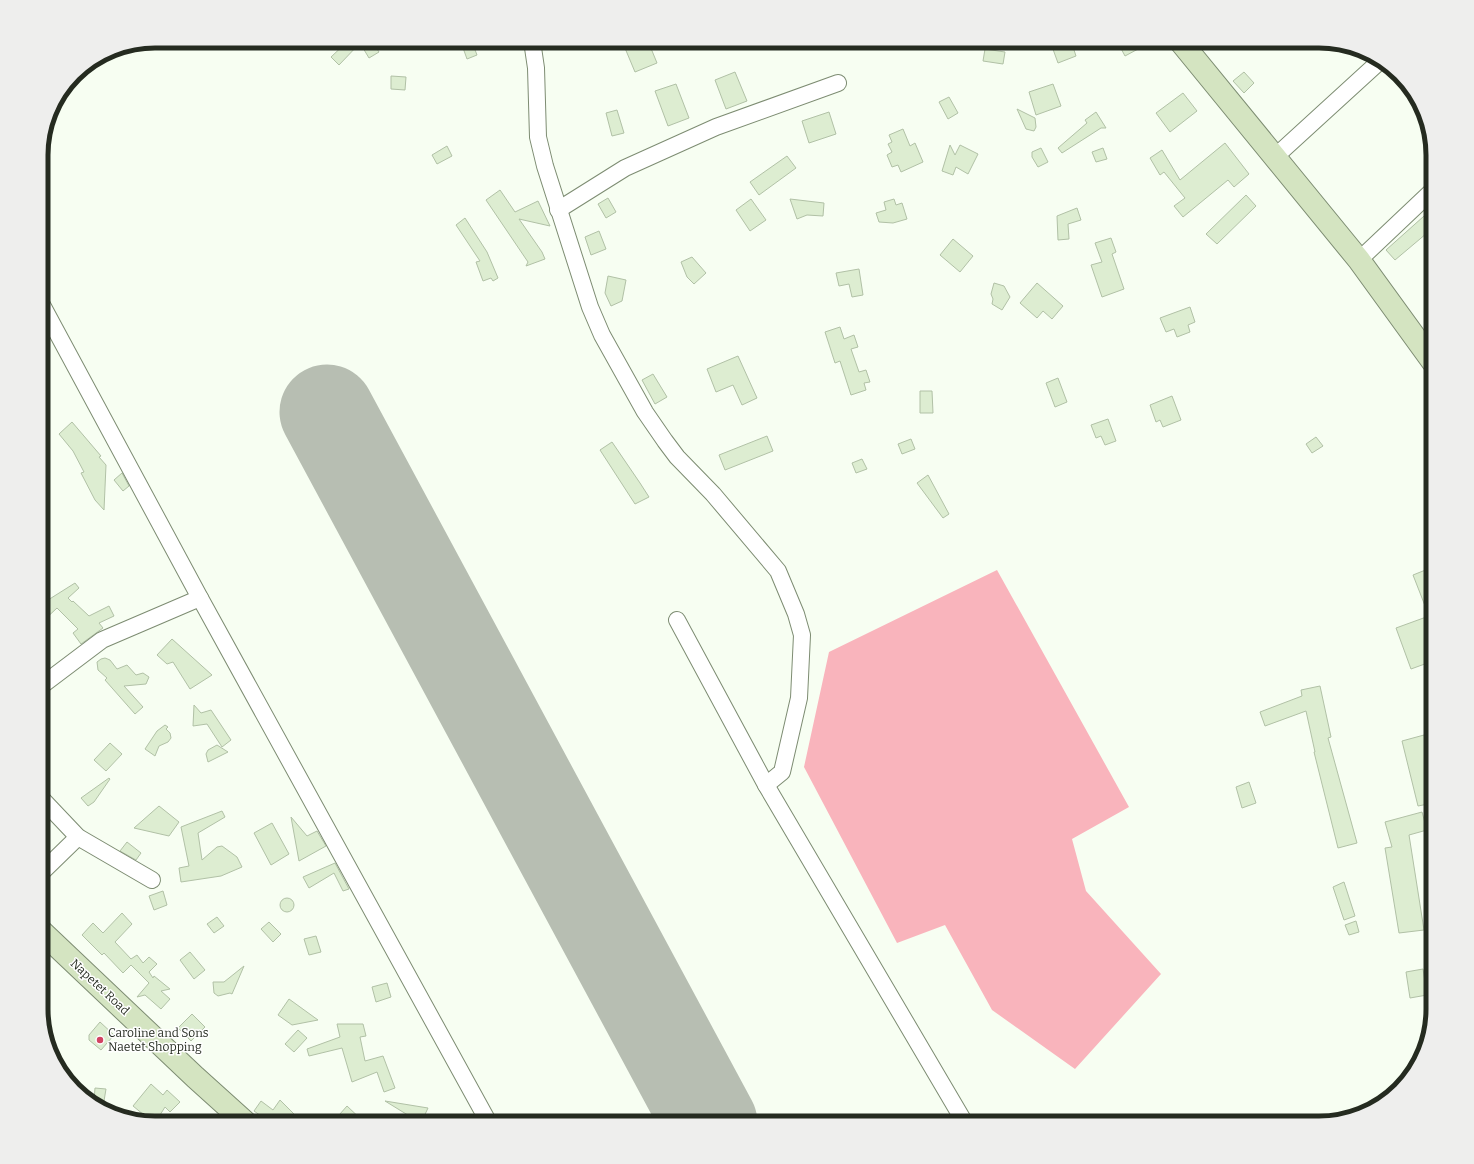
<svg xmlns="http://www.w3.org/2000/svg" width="1474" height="1164" font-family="Bitter,serif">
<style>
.green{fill:#f9b4bc}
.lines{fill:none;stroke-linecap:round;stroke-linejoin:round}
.runway{stroke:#b7beb2;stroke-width:95}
.building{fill:#ddedd1;stroke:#b1c1a6}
.street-casing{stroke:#7d8c72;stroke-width:18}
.secondary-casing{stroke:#7d8c72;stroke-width:24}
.street{stroke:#fff;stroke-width:16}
.secondary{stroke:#d4e4c1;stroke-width:22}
.poi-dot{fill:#d24362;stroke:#fff;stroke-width:1.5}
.labels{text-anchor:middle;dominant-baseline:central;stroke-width:3;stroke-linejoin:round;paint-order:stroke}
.street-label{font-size:12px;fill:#252b20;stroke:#fff}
.poi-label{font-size:12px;fill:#252b20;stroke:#fff;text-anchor:start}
.rim{fill:none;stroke:#252b20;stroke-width:5}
</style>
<rect width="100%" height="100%" fill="#f7fef2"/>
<!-- green -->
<polygon class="green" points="997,570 1129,807 1072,839 1086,891 1161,974 1075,1069 992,1010 945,925 897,943 804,767 829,652"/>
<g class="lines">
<!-- runway -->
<polyline class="runway" points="327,412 710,1123"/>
</g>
<!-- building -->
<g class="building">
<polygon points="348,41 372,41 379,52 369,58 360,43 339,65 331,57"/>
<polygon points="622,41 648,41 657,63 635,72"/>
<polygon points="1050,41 1065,41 1067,46 1072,44 1076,56 1058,63"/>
<polygon points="1117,41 1153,41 1125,56"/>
<polygon points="472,42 477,55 467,59 462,45"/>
<polygon points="985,49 1005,52 1003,64 983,61"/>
<polygon points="735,72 747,101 726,109 715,80"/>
<polygon points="1244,72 1254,83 1244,93 1233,81"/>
<polygon points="391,76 406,77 405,90 391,89"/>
<polygon points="676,84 689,118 668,126 655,91"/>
<polygon points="1053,84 1061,106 1036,115 1029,92"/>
<polygon points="1183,93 1197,111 1170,132 1156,113"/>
<polygon points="949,97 958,113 948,119 939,102"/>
<polygon points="1017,109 1035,118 1036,127 1034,131 1026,129"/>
<polygon points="617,110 624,133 612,136 606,113"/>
<polygon points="829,112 836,134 809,143 802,121"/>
<polygon points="1096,112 1106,128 1101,128 1062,153 1058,148 1087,123 1085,120"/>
<polygon points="903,129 910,146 915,143 923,162 901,172 898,165 892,167 887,155 892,152 888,144 892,142 889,135"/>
<polygon points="1225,143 1249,174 1234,187 1228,180 1183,217 1174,206 1185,198 1164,172 1160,175 1150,158 1162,150 1180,180"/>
<polygon points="950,145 955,155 960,145 978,154 968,174 956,167 953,175 942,171"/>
<polygon points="447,146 452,156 437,164 432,155"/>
<polygon points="1041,148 1048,162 1038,167 1032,157 1032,152"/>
<polygon points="1103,148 1107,159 1096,162 1092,152"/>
<polygon points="787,156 796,168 759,195 750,182"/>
<polygon points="500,190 515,212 538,201 550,226 519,219 542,252 545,259 526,266 528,262 486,200"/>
<polygon points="1246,195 1256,206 1217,244 1206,234"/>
<polygon points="608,198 616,212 606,218 598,204"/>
<polygon points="751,199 766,220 750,231 736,210"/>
<polygon points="790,199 824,203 823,216 807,215 797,219"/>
<polygon points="894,199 896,205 902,203 907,219 893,223 879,222 876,213 886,210 884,202"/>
<polygon points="1077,208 1081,220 1068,224 1069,239 1058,240 1057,216"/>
<polygon points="1433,208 1433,228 1395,260 1386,250"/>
<polygon points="465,218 487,252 498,278 493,281 491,278 483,281 476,262 480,261 456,225"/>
<polygon points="599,231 606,249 591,255 585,237"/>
<polygon points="1111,238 1116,252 1112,254 1124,289 1102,297 1091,265 1102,262 1095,243"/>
<polygon points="953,239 973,256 960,272 940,255"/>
<polygon points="692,257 706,273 694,284 687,277 681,262"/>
<polygon points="859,269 863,295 852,297 849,284 839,286 836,273"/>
<polygon points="608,276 626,280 622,301 611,306 605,293"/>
<polygon points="994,283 1004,286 1010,297 1002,310 992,304 993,299 991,294"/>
<polygon points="1037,283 1063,306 1052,319 1043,311 1037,318 1020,303"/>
<polygon points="1190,307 1195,322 1188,325 1190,332 1177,337 1174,329 1166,332 1160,318"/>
<polygon points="840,327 844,339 854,335 858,347 851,349 859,372 866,370 870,382 864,383 866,390 851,395 840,361 835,363 825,332"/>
<polygon points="738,356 757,398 742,405 733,385 716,392 707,369"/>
<polygon points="653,374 667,397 655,404 642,380"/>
<polygon points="1058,378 1067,402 1055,407 1046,383"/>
<polygon points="920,391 932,391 933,413 920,413"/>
<polygon points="1172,396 1181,420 1163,427 1160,420 1156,422 1150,405"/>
<polygon points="1108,419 1116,441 1105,445 1101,436 1096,438 1091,425"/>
<polygon points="72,422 101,456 99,457 106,465 104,510 95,500 81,473 84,472 73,451 59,434"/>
<polygon points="767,436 773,451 725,470 719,455"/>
<polygon points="1316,437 1323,446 1312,453 1306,444"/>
<polygon points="911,439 915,449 902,454 898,444"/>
<polygon points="612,442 640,483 649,497 635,504 600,450"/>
<polygon points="862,459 867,469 856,473 852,463"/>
<polygon points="122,473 129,486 123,491 114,480"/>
<polygon points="928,475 949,514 943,518 917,483"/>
<polygon points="1433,567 1433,661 1411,669 1396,628 1429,616 1413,575"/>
<polygon points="75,583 79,588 68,598 72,602 73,601 89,616 109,606 114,616 99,623 103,628 81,644 73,633 78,629 57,608 41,623 41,608 48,600"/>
<polygon points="172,639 212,675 190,689 173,662 167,664 157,655"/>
<polygon points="105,658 110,660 117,669 127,665 136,675 143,673 149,677 146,684 124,686 143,707 135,714 105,680 107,678 98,670 97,662 101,659"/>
<polygon points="1320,686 1331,737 1328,738 1357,843 1338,848 1314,752 1315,752 1306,711 1265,726 1260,712 1302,696 1301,690"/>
<polygon points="194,705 201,713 211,710 231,740 222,747 207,724 193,726"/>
<polygon points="165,725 168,727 166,729 170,733 171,738 168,742 159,746 155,756 145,749 157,731"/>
<polygon points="1424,735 1433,774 1433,803 1418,806 1402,741"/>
<polygon points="110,743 122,754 106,771 94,760"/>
<polygon points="217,745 228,752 208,762 206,754 208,750"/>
<polygon points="109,778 110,779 94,802 88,806 81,798"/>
<polygon points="1249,782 1256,803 1242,808 1236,787"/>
<polygon points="159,806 179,822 169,836 134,828"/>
<polygon points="222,811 225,817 198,833 202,860 217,847 222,846 237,857 242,867 221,876 181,882 179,868 189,866 181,827"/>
<polygon points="1422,812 1427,830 1409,835 1424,930 1399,933 1385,848 1392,847 1385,822"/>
<polygon points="291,817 307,836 317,831 326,846 299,861"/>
<polygon points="272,823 289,854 271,865 254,833"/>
<polygon points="127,842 141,853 136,860 120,851"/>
<polygon points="335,863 349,889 343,891 334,873 309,888 303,877"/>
<polygon points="1344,882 1355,916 1344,920 1333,887"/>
<polygon points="163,891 167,905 154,910 149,896"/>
<circle cx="287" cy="905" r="7"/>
<polygon points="122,913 132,924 115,942 131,959 137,955 143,963 149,957 157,964 149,972 153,978 154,976 170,989 161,991 170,999 161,1009 145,995 137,997 149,983 131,965 123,973 104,953 102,955 82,935 93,923 103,933"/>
<polygon points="217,917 224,926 214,933 207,924"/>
<polygon points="1356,921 1359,932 1349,935 1345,925"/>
<polygon points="269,922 281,934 273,942 261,929"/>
<polygon points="316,936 321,952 309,955 304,939"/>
<polygon points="190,952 205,970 194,979 180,960"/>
<polygon points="244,966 232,994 230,993 218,996 214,993 213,982 224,982"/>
<polygon points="1423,969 1427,995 1410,998 1406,972"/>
<polygon points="387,983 391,997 376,1002 372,987"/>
<polygon points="289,999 318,1020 292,1025 278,1015"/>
<polygon points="192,1014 205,1027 191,1041 178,1028"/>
<polygon points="100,1022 114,1035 101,1050 89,1040 89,1035"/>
<polygon points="337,1024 363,1024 366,1036 360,1037 365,1061 383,1056 395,1088 384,1092 377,1072 352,1082 342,1048 309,1056 307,1049 340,1037"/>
<polygon points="298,1030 307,1038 294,1052 285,1044"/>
<polygon points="151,1084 163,1095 167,1090 180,1102 170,1112 165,1107 155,1123 140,1121 144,1115 133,1106"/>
<polygon points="95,1088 106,1089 104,1101 94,1100"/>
<polygon points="280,1100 303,1123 271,1123 254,1111 261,1101 273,1110"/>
<polygon points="385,1101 428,1108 421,1123 414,1123 411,1117"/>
<polygon points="347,1106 365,1123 332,1123"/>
</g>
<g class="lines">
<defs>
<g id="street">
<polyline points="532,41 536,68 538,137 545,166 590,307 602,335 645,412 665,441 677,457 713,494 778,571 796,614 802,635 799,698 782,772 766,785"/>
<polyline points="1276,156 1380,61"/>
<polyline points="558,210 625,168 716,127 838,83"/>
<polyline points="1359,260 1433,190"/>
<polyline points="41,303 200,598 489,1123"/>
<polyline points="677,620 766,785 965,1123"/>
<polyline points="41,686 102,640 200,598"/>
<polyline points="41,798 78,837 152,880"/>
<polyline points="41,873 78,837"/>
</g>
<g id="secondary">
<polyline points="1180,41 1359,260 1433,362"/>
<polyline points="41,931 195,1077 246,1123"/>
</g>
</defs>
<!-- street casing -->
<use href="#street" class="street-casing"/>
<!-- secondary casing -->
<use href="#secondary" class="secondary-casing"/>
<!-- street -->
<use href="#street" class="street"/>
<!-- secondary -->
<use href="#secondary" class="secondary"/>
</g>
<!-- markers -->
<circle class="poi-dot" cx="100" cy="1040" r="4"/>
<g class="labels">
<!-- street labels -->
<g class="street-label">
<text transform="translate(100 987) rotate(43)">Napetet Road</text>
</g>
<!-- poi labels -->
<g class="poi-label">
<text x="108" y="1033">Caroline and Sons<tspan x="108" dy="14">Naetet Shopping</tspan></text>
</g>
</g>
<!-- crop -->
<path d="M0 0H1474V1164H0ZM155 48H1319A107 107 0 0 1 1426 155V1009A107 107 0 0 1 1319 1116H155A107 107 0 0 1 48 1009V155A107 107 0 0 1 155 48Z" fill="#eeeeed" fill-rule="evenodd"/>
<path class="rim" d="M155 48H1319A107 107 0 0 1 1426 155V1009A107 107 0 0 1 1319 1116H155A107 107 0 0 1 48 1009V155A107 107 0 0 1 155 48Z"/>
</svg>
